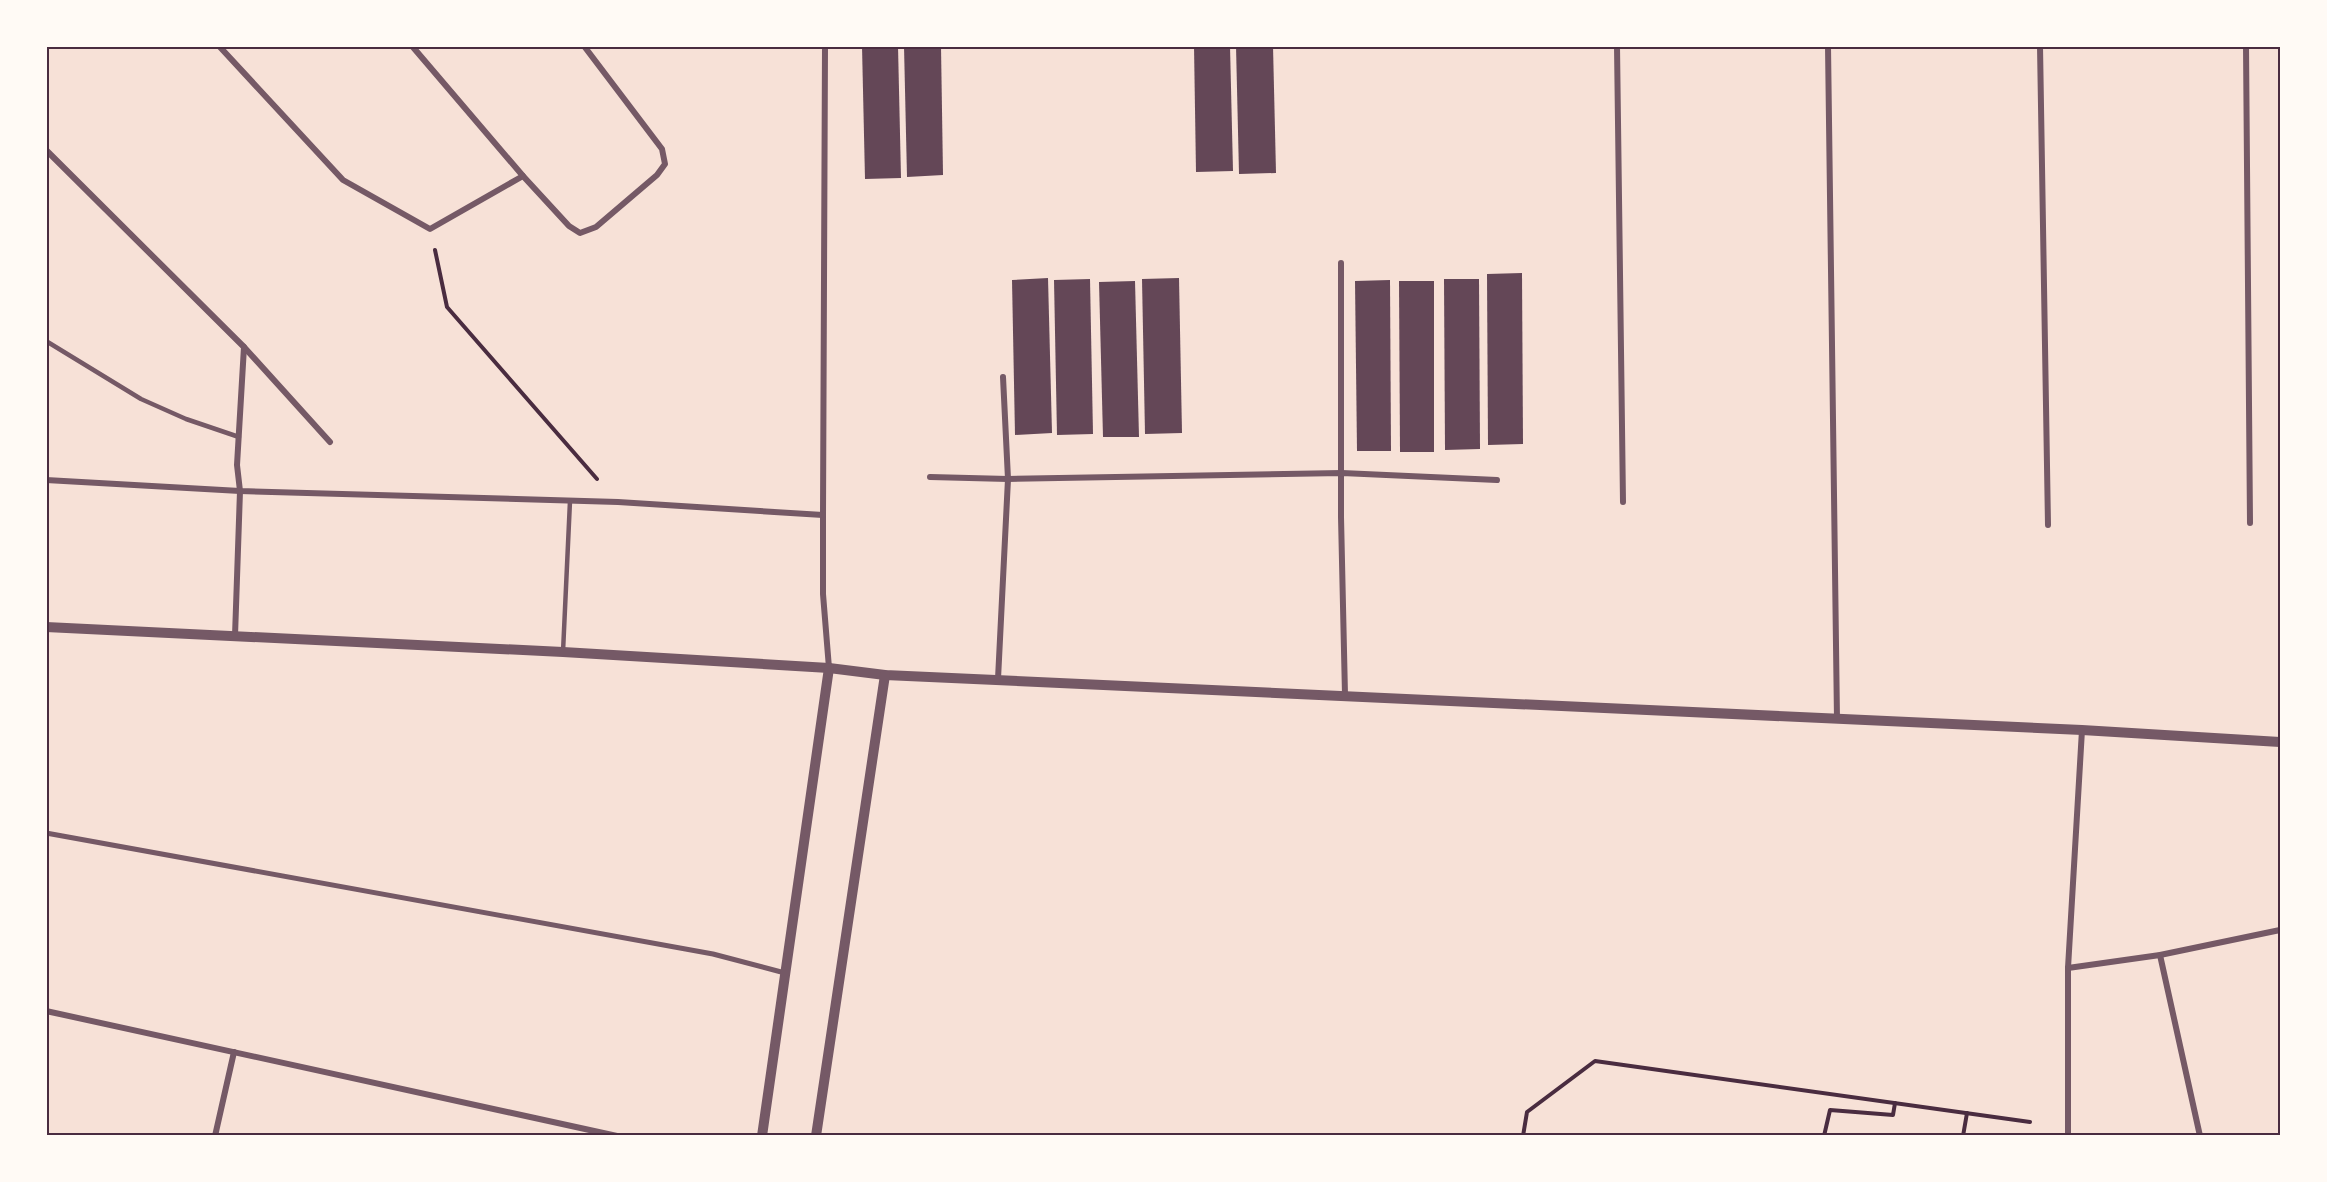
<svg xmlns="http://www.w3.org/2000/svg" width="2327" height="1182" font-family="Lato,sans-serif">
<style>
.building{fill:#644757}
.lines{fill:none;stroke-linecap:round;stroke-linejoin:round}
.path{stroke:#4a2c40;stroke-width:4}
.service{stroke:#755966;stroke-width:4.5}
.pedestrian{stroke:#755966;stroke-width:5}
.minor{stroke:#755966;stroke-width:6}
.tertiary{stroke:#755966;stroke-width:10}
.neatline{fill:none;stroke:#4a2c40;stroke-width:2}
</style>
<rect width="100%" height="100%" fill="#f7e1d7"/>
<!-- building -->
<g class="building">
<polygon points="862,46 898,46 901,178 865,179"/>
<polygon points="904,46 941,46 943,175 907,177"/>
<polygon points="1194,46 1230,46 1233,171 1196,172"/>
<polygon points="1236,46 1273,46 1276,173 1239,174"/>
<polygon points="1522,273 1523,444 1488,445 1487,274"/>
<polygon points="1048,278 1052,433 1015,435 1012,280"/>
<polygon points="1179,278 1182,433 1145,434 1142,279"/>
<polygon points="1090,279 1093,434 1057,435 1054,280"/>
<polygon points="1444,279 1479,279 1480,449 1445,450"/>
<polygon points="1390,280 1391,451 1357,451 1355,281"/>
<polygon points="1135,281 1139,437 1103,437 1099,282"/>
<polygon points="1399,281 1434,281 1434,452 1400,452"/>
</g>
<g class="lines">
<!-- path -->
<g class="path">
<polyline points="435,250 447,307 597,479"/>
<polyline points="1523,1136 1527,1112 1595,1061 2030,1122"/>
<polyline points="1824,1136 1830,1110 1893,1115 1895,1103"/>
<polyline points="1963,1136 1967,1113"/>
</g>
<!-- service -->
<g class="service">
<polyline points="46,341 141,399 186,419 239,437"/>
<polyline points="563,652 570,501"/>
</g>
<!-- pedestrian -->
<polyline class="pedestrian" points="46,833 713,954 785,973"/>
<!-- minor -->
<g class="minor">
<polyline points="219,46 343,180 430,229 523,176"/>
<polyline points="412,46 523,176 569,226 580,233 596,227 657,175 665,164 662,149 584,46"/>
<polyline points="825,46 823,515 823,594 829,668"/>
<polyline points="1617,46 1623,502"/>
<polyline points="1828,46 1837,719"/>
<polyline points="2040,46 2048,525"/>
<polyline points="2246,46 2250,523"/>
<polyline points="46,150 244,347 237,465 240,491 235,636"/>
<polyline points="1341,263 1341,517 1345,695"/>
<polyline points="244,347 330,442"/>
<polyline points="930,477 1008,479 1342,473 1497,480"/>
<polyline points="46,480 240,491 618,502 823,515"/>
<polyline points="998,679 1008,479 1003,377"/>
<polyline points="2160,955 2200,1136"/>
<polyline points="2068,968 2160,955 2280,930"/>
<polyline points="46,1011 617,1136"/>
<polyline points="215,1136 234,1052"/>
<polyline points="2068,1136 2068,968 2082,730"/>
</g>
<!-- tertiary -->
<g class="tertiary">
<polyline points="46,627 563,652 829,668 885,675 2082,730 2280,742"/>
<polyline points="762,1136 829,668"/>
<polyline points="816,1136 885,675"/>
</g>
</g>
<!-- border -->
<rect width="2327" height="1182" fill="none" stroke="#fffaf5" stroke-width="96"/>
<rect x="48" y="48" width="2231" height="1086" class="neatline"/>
</svg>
